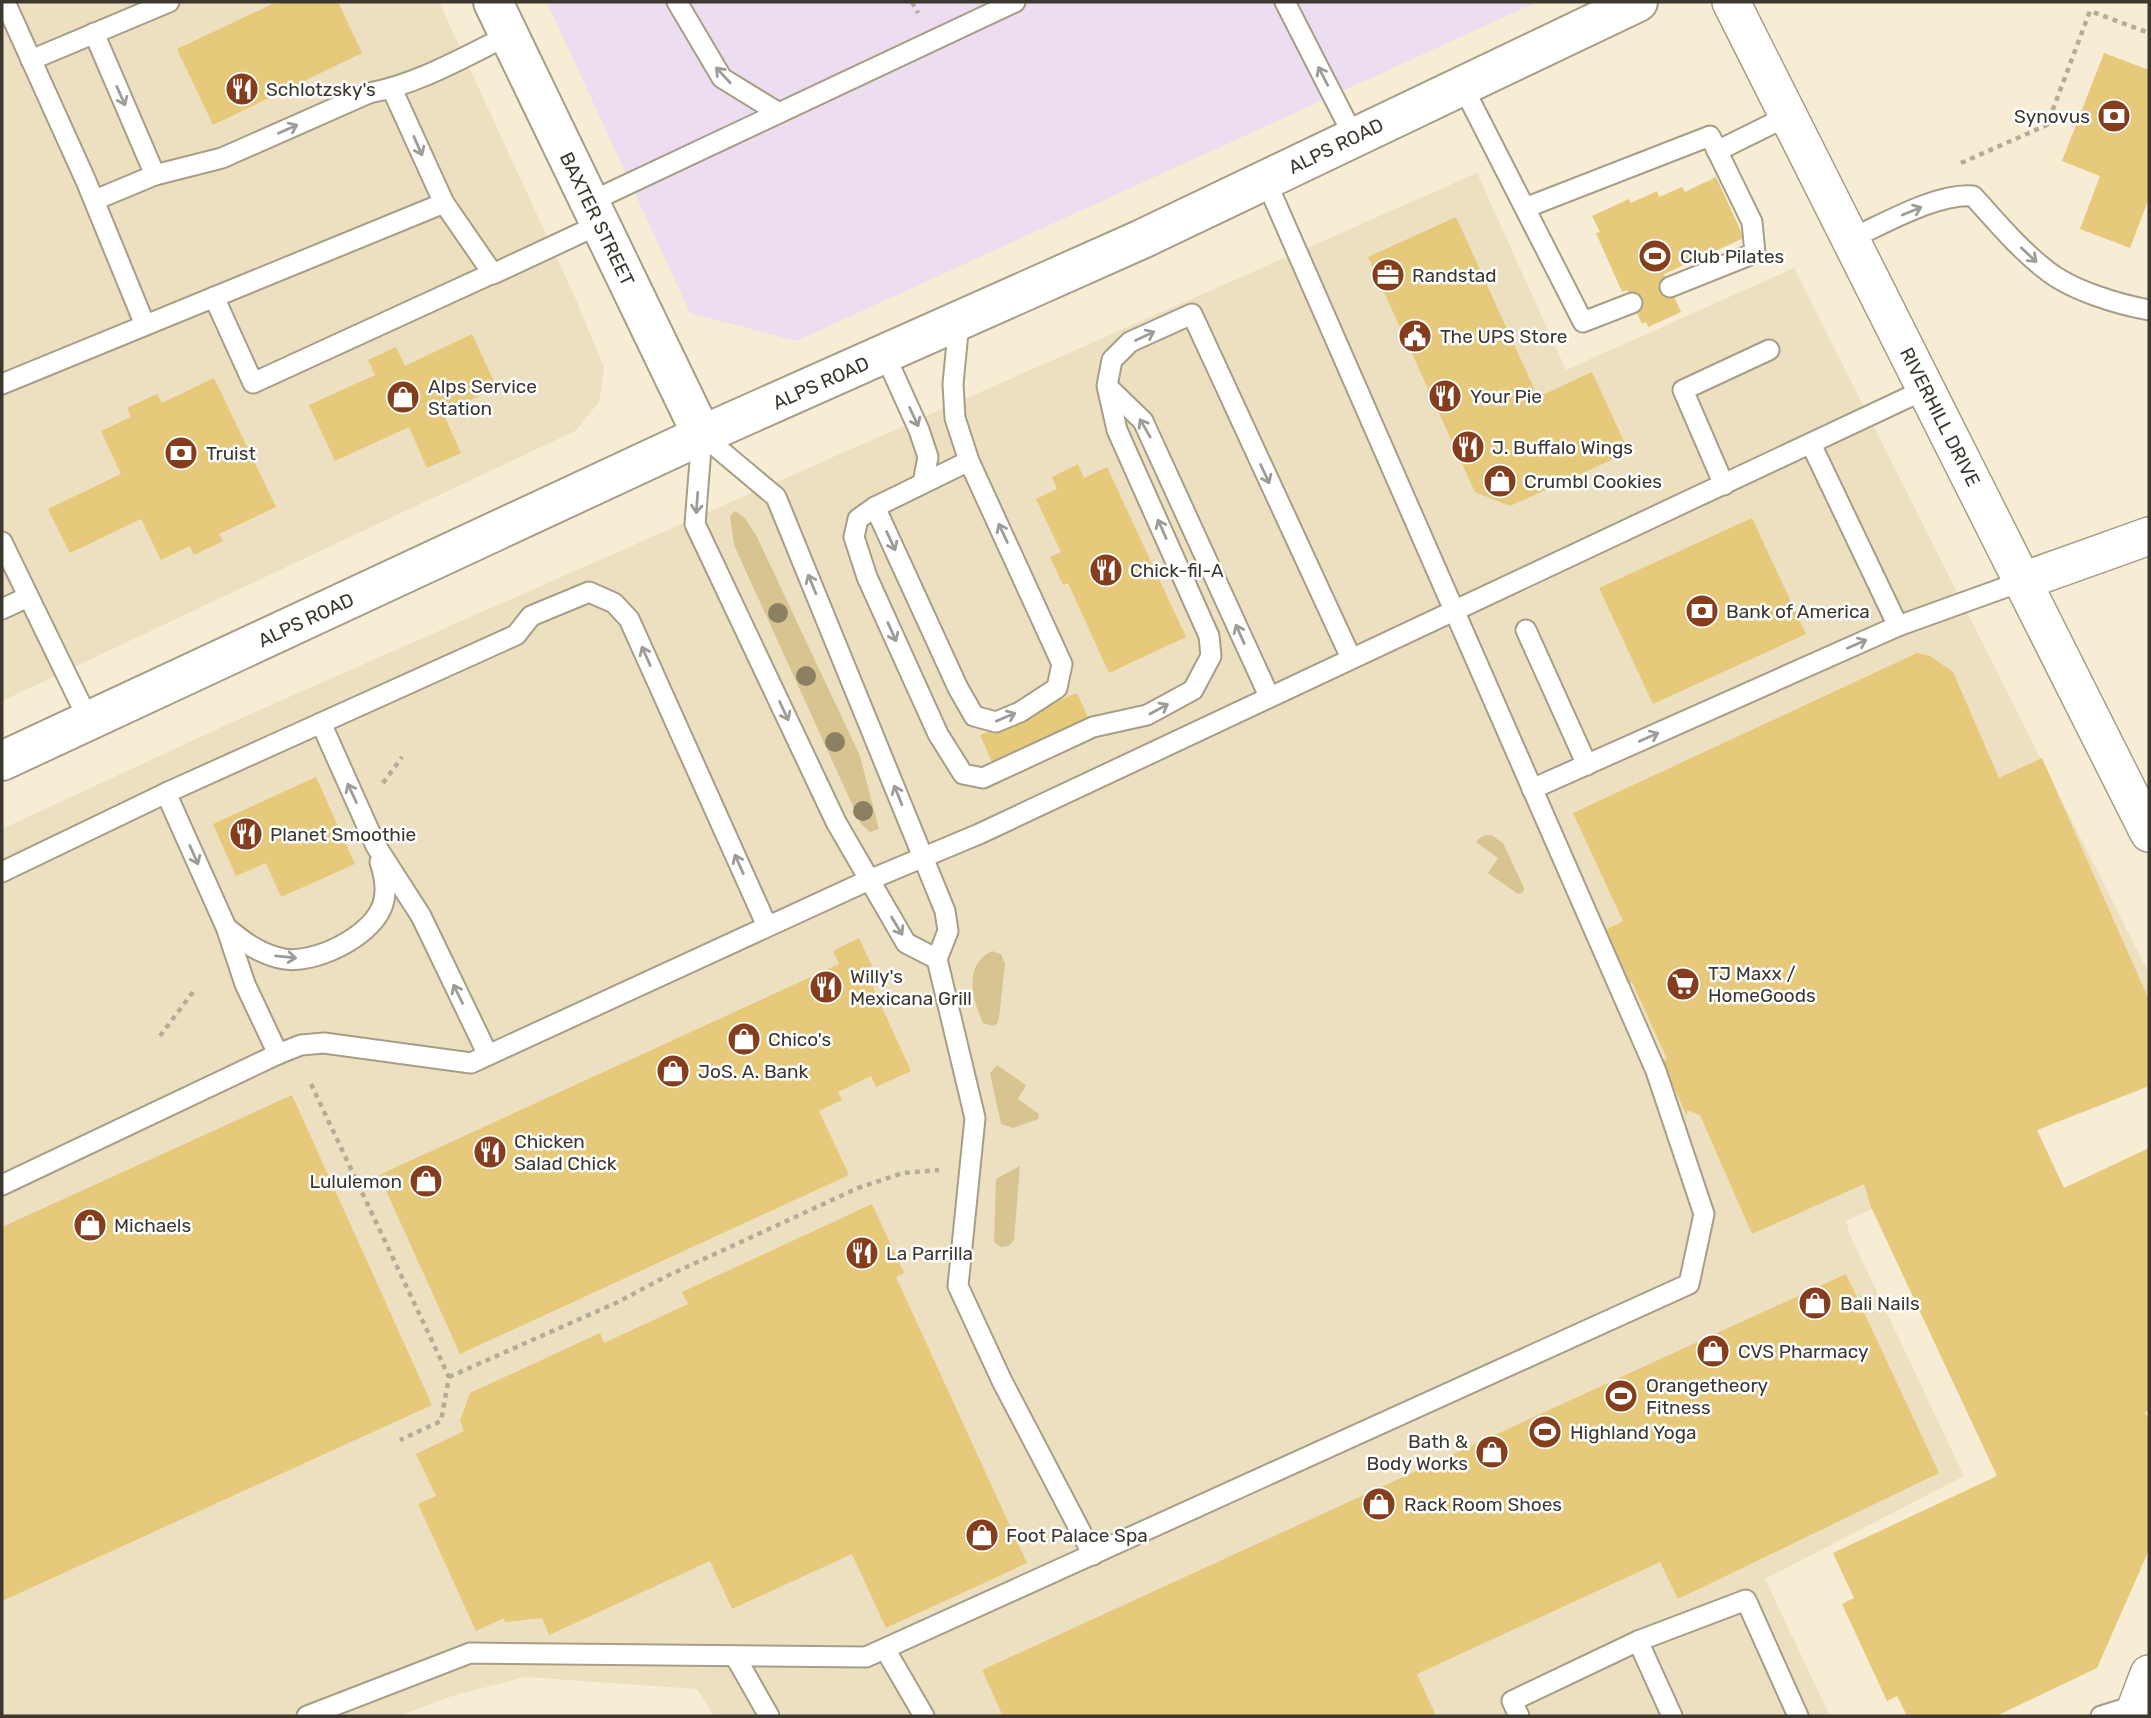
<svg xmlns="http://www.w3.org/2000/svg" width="2151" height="1718" font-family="Rubik,sans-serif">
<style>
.built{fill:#ede0c0}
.education{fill:#edddf0}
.green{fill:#d8c491}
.building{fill:#e6c97a}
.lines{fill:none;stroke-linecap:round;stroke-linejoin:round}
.lane-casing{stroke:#a79e87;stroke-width:23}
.street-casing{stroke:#a79e87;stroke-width:40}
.secondary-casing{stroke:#a79e87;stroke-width:42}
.path{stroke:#b3ac99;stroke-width:4.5;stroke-dasharray:5 5;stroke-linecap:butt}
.lane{stroke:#fff;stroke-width:19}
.street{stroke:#fff;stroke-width:37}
.secondary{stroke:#fff;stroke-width:38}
.tree{fill:#8b8162}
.oneway{stroke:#9e9c97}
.labels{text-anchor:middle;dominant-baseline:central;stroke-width:5;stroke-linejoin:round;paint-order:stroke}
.poi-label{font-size:19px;fill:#3c382f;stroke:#fff;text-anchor:start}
.street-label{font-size:19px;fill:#3c382f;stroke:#fff}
</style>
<rect width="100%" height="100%" fill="#f6edd4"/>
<!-- built -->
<g class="built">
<polygon points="2,2 439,2 574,295 604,368 599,402 575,431 2,701"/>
<polygon points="1477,173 1566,370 1794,268 2149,974 2149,1086 2056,1122 1846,1221 1850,1235 1964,1476 1765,1579 1830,1716 714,1716 697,1689 525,1677 452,1696 399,1716 2,1716 2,829 237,720"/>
</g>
<!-- education -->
<polygon class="education" points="547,2 1537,2 796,341 690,313"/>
<!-- green -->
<g class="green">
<polygon points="735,511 745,518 757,537 860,756 879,829 870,832 861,824 734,545 730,516"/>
<polygon points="1491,835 1503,843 1524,888 1523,892 1518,894 1488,873 1498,858 1477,843 1477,840 1483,836"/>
<path d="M992 951 1001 954 1005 964 999 1018 997 1024 993 1026 983 1023C972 999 963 965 992 951Z"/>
<polygon points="997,1065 1026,1085 1018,1099 1039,1114 1038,1119 1013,1128 1001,1124 990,1073"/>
<polygon points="1020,1166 1014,1240 1009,1246 1000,1247 994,1242 996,1179"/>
</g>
<!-- building -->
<g class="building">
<polygon points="277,2 338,2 362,53 213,125 177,49"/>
<polygon points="2104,53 2149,70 2149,198 2130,248 2080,229 2100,176 2062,161"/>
<polygon points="1716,177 1744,238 1664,274 1681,312 1648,327 1646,322 1642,324 1627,290 1622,292 1596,233 1600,232 1592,216 1629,199 1631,203 1657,191 1659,197 1682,187 1685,192"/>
<polygon points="1456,217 1538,397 1592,372 1629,452 1510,506 1475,492 1368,257"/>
<polygon points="472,334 497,388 443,413 461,453 427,468 409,427 335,461 309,405 375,375 368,360 396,347 405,366"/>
<polygon points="214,378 276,507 219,534 223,541 194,555 190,546 161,560 141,519 70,553 48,509 121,474 101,431 131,417 127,408 157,394 162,403"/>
<polygon points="1078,464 1084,478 1107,467 1186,637 1109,673 1068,583 1063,585 1050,557 1061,552 1036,499 1057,489 1052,477"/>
<polygon points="1752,518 1806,634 1653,704 1599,588"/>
<polygon points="1917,653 1930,656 1953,672 1999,778 2042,758 2149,1000 2149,1086 2037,1130 2064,1188 2149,1148 2149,1410 2145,1412 2149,1421 2149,1550 2097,1668 1996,1716 1907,1716 1897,1696 1887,1701 1842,1604 1854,1598 1833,1553 1997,1476 1871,1207 1864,1184 1752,1234 1700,1115 1687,1110 1687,1116 1662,1062 1667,1059 1632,982 1627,985 1602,932 1623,921 1573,813"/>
<polygon points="1077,693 1097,737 1000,780 980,735"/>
<polygon points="316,777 355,864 281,897 266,863 236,876 213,824"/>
<polygon points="859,938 872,966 865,970 911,1071 876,1087 871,1076 838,1092 842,1100 819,1111 849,1175 460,1354 379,1175 839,964 833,951"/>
<polygon points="292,1095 432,1405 2,1601 2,1227"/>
<polygon points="872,1204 904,1273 896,1277 1027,1563 886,1628 852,1554 732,1609 710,1561 549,1635 542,1618 505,1622 504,1618 476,1631 418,1504 436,1496 416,1454 464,1431 460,1421 470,1393 600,1333 604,1343 688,1304 682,1292"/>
<polygon points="1846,1274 1939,1473 1678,1599 1660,1562 1417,1674 1436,1716 1003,1716 982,1670"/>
</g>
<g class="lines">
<defs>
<g id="lane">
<polyline points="5,2 86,181 145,325"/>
<polyline points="677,2 722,78 779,113"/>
<polyline points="1285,2 1354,137"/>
<path d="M94 33 155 175 222 158 369 93C418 84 464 57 509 35"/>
<polyline points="31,60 169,2"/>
<polyline points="1462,85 1583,322 1632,303"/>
<polyline points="392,89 444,203"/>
<polyline points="1717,151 1788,116"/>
<polyline points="95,200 155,175"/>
<polyline points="590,202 1015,2"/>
<polyline points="1525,208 1710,136 1752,222 1755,253 1670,287"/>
<path d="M1850 239C1884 224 1936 193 1973 196 1996 221 2018 248 2045 269 2070 290 2117 304 2149 310"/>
<polyline points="214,297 253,383 493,273"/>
<polyline points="959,322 953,384 955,418 969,461 1062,664 1057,688 1020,712 996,722 974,716 958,688 875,507 969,461"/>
<polyline points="885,355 919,430 928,457 923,483"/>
<polyline points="2,384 444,203 493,274 600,224"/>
<polyline points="1108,387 1143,421 1269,696"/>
<polyline points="702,435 776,497 945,911 948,931 937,959 975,1118 958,1286 1002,1381 1093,1555"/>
<polyline points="702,435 695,524 836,822 906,943 937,959"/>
<polyline points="1811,444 1898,626"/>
<polyline points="1724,485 1683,390 1769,350"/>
<polyline points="875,507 858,519 854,537 867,577 938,734 963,774 983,778 1093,727 1147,715 1193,690 1211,656 1209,636 1117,430 1107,386 1112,360 1130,342 1192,314 1351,658"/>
<polyline points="2,542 89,721"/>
<polyline points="2,609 28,597"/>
<polyline points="1526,630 1587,765"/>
<polyline points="321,723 376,846 421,916 488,1055"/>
<polyline points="1532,789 1898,626 2023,581"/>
<polyline points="166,793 226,927 245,984 278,1054"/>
<polyline points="2,872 166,793 516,635 531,616 589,592 614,603 629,619 767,926"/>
<path d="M227 928C244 942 261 955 284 959 314 964 368 938 381 909 388 894 385 877 380 862"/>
<polyline points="2,1185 278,1054 301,1045 324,1043 471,1063 869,880 979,834 1926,389"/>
<polyline points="1638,1641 1746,1600 1798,1716"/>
<polyline points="885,1649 924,1716"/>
<polyline points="735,1656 769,1716"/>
<polyline points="307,1716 470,1653 866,1657 1689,1284 1704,1214 1656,1071 1266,181"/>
<polyline points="1519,1716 1512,1701 1638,1641 1672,1716"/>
<polyline points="2101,1716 2137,1705"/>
</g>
<g id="street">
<polyline points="1731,2 2149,833"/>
<polyline points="2023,581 2149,536"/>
<polyline points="2133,1716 2149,1674"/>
</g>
<g id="secondary">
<polyline points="493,2 702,435"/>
<polyline points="2,761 702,435 1142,239 1638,2"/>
</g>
</defs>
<!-- lane casing -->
<use href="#lane" class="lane-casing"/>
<!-- street casing -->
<use href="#street" class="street-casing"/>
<!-- secondary casing -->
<use href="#secondary" class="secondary-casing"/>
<!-- path -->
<g class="path">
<polyline points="912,2 918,13"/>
<polyline points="1961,163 2047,125 2090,11 2149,33"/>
<polyline points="383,783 402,757"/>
<polyline points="160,1036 196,988"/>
<polyline points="311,1084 449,1377 441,1421 400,1440"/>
<polyline points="449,1377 618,1302 667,1276 858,1188 903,1173 939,1170"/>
</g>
<!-- lane -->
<use href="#lane" class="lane"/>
<!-- street -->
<use href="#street" class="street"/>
<!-- secondary -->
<use href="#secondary" class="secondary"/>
</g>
<!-- trees -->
<g class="tree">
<circle cx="778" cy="613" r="10"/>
<circle cx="806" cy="676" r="10"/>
<circle cx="835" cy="742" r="10"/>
<circle cx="863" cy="811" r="10"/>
</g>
<!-- one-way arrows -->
<defs><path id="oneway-shaft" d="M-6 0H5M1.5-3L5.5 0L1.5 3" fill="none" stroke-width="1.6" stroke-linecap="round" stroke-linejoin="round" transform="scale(1.75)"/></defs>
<g class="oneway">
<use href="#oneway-shaft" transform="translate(723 75) rotate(-133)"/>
<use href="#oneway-shaft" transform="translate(1323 76) rotate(-117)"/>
<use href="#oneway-shaft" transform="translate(121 96) rotate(66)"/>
<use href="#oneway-shaft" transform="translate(288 129) rotate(-24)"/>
<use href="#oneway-shaft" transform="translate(418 146) rotate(66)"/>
<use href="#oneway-shaft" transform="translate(1912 211) rotate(-22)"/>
<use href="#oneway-shaft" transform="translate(2029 255) rotate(43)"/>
<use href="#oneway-shaft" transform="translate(1145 336) rotate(-25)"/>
<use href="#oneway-shaft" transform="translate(914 417) rotate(65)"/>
<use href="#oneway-shaft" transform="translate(1145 428) rotate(-120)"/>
<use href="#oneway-shaft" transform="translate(1265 474) rotate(65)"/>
<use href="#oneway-shaft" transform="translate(697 503) rotate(94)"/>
<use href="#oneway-shaft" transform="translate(1162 529) rotate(-114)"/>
<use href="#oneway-shaft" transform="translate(1003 533) rotate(-115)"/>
<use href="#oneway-shaft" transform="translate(891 541) rotate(65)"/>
<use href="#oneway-shaft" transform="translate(812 584) rotate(-112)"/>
<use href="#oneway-shaft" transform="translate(892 632) rotate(66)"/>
<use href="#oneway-shaft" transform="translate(1240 634) rotate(-114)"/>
<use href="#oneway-shaft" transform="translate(1857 644) rotate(-24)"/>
<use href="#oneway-shaft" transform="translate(646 656) rotate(-114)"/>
<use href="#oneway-shaft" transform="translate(1159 709) rotate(-29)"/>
<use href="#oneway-shaft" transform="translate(784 711) rotate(65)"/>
<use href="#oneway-shaft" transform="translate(1006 717) rotate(-23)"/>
<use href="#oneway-shaft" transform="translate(1649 737) rotate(-24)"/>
<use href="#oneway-shaft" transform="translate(352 793) rotate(-115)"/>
<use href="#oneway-shaft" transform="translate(898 795) rotate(-112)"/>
<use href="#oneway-shaft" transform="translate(194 855) rotate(66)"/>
<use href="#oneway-shaft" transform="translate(739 864) rotate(-114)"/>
<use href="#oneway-shaft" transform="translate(897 926) rotate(59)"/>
<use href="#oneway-shaft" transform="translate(286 957) rotate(6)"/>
<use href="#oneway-shaft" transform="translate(458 994) rotate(-116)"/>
</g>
<!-- icons -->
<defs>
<symbol id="restaurant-disc" viewBox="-11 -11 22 22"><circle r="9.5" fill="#853e1d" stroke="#fff"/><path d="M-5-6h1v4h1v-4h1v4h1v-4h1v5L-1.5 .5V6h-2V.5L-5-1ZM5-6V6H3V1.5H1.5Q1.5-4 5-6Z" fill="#fff"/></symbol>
<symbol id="bank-disc" viewBox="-11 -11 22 22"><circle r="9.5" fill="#853e1d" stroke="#fff"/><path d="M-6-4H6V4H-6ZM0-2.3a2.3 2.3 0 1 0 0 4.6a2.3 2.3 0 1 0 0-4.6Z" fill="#fff"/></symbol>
<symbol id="stadium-disc" viewBox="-11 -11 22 22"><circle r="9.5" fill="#853e1d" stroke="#fff"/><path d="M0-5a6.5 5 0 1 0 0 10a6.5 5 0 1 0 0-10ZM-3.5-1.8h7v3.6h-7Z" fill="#fff"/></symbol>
<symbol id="office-disc" viewBox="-11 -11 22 22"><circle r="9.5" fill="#853e1d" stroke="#fff"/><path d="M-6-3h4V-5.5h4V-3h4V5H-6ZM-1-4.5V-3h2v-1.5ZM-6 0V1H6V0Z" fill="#fff"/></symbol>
<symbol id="civic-disc" viewBox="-11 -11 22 22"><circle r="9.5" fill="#853e1d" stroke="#fff"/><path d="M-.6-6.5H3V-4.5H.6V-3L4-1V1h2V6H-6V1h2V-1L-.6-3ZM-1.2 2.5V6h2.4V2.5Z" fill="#fff"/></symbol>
<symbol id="shop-disc" viewBox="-11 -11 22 22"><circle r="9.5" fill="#853e1d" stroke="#fff"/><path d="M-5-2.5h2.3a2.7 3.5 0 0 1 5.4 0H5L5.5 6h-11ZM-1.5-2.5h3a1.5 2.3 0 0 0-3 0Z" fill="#fff"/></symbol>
<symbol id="supermarket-disc" viewBox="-11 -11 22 22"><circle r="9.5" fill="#853e1d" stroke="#fff"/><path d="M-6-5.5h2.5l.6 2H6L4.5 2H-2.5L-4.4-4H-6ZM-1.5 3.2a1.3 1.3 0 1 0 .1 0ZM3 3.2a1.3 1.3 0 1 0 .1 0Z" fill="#fff"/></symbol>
</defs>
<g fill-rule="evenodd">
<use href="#restaurant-disc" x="223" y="70" width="38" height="38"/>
<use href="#bank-disc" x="2095" y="97" width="38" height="38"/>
<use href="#stadium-disc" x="1636" y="237" width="38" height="38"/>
<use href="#office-disc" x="1369" y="256" width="38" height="38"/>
<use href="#civic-disc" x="1396" y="317" width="38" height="38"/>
<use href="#restaurant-disc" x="1426" y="377" width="38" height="38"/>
<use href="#shop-disc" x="384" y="378" width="38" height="38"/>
<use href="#restaurant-disc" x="1449" y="428" width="38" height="38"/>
<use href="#bank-disc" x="162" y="434" width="38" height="38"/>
<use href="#shop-disc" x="1481" y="462" width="38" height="38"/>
<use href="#restaurant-disc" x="1087" y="551" width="38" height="38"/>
<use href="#bank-disc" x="1683" y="592" width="38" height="38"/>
<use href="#restaurant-disc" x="227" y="815" width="38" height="38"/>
<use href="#supermarket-disc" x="1664" y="965" width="38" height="38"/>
<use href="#restaurant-disc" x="807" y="968" width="38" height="38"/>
<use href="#shop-disc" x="725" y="1020" width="38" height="38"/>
<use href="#shop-disc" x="654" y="1052" width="38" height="38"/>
<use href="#restaurant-disc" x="471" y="1133" width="38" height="38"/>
<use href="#shop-disc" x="407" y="1162" width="38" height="38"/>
<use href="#shop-disc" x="71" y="1206" width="38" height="38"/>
<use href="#restaurant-disc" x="843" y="1234" width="38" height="38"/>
<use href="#shop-disc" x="1796" y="1284" width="38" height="38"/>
<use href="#shop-disc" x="1694" y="1332" width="38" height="38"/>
<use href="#stadium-disc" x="1602" y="1377" width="38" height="38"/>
<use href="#stadium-disc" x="1526" y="1413" width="38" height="38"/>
<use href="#shop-disc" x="1473" y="1433" width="38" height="38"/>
<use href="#shop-disc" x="1360" y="1485" width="38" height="38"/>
<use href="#shop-disc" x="963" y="1516" width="38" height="38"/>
</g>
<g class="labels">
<!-- poi labels -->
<g class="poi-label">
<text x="266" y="89">Schlotzsky's</text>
<text x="2090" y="116" text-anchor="end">Synovus</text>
<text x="1680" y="256">Club Pilates</text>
<text x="1412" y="275">Randstad</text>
<text x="1440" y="336">The UPS Store</text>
<text x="428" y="386">Alps Service<tspan x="428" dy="22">Station</tspan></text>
<text x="1470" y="396">Your Pie</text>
<text x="1492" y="447">J. Buffalo Wings</text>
<text x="206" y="453">Truist</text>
<text x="1524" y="481">Crumbl Cookies</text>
<text x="1130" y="570">Chick-fil-A</text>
<text x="1726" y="611">Bank of America</text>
<text x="270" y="834">Planet Smoothie</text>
<text x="1708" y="973">TJ Maxx /<tspan x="1708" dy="22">HomeGoods</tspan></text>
<text x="850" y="976">Willy's<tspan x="850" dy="22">Mexicana Grill</tspan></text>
<text x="768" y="1039">Chico's</text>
<text x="698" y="1071">JoS. A. Bank</text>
<text x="514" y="1141">Chicken<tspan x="514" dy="22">Salad Chick</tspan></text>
<text x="402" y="1181" text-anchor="end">Lululemon</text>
<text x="114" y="1225">Michaels</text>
<text x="886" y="1253">La Parrilla</text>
<text x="1840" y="1303">Bali Nails</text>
<text x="1738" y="1351">CVS Pharmacy</text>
<text x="1646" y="1385">Orangetheory<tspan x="1646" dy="22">Fitness</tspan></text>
<text x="1570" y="1432">Highland Yoga</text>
<text x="1468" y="1441" text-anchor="end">Bath &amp;<tspan x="1468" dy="22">Body Works</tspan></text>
<text x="1404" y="1504">Rack Room Shoes</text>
<text x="1006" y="1535">Foot Palace Spa</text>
</g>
<!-- street labels -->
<g class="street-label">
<text transform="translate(1336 146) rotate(-26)">ALPS ROAD</text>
<text transform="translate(597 219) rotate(64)">BAXTER STREET</text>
<text transform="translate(821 383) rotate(-24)">ALPS ROAD</text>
<text transform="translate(1940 417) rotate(63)">RIVERHILL DRIVE</text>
<text transform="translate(306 620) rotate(-25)">ALPS ROAD</text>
</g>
</g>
<!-- border -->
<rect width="2151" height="1718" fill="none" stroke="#3c382f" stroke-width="7"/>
</svg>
